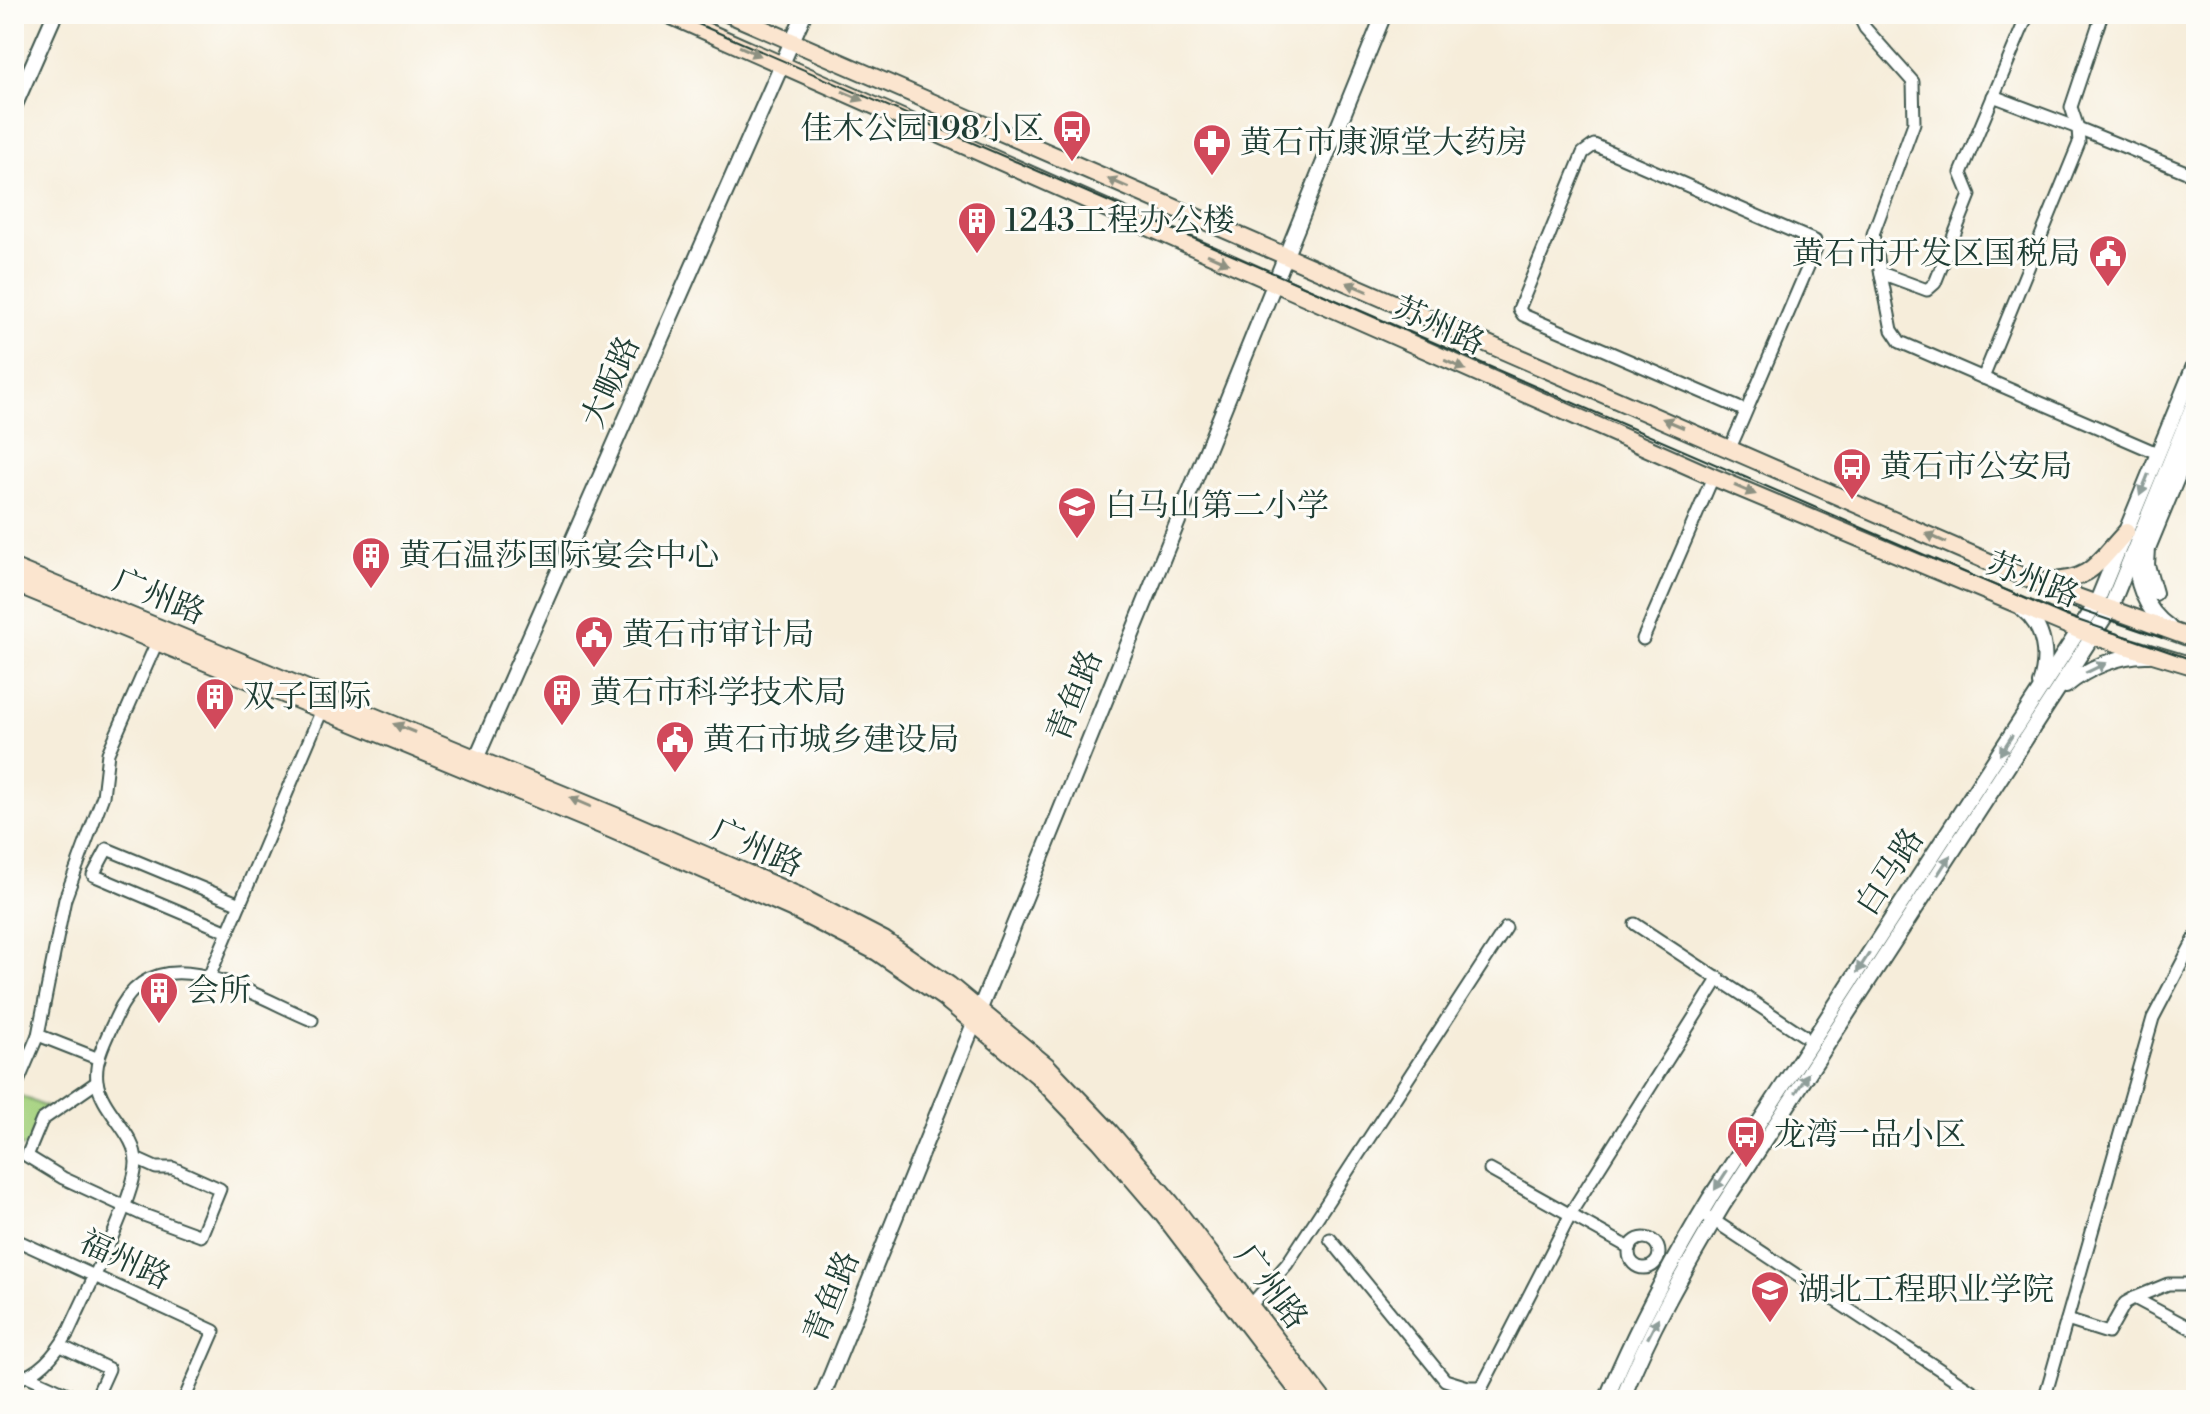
<svg xmlns="http://www.w3.org/2000/svg" width="2210" height="1414" font-family="'Libre Bodoni','Noto Serif SC',serif">
<style>
.green{fill:#a5d27f;stroke:#62885a;stroke-width:2}
.lines{fill:none;stroke-linecap:round;stroke-linejoin:round}
.minor-casing{stroke:#3f574d;stroke-width:15}
.tertiary-casing{stroke:#3f574d;stroke-width:18}
.secondary-casing{stroke:#3f574d;stroke-width:20}
.minor{stroke:#fff;stroke-width:11}
.tertiary{stroke:#fff;stroke-width:14}
.secondary{stroke:#fbe5cf;stroke-width:16}
.tram{stroke:#1f3d34;stroke-width:2}
.oneway{fill:#8d9182}
.oneway2{fill:#8f9e9a}
.labels{text-anchor:middle;dominant-baseline:central;stroke-width:6;stroke-linejoin:round;paint-order:stroke}
.poi-label{font-size:32px;fill:#1f3d34;stroke:#fdfcf7;text-anchor:start}
.street-label{font-size:32px;fill:#1f3d34;stroke:#fdfcf7}
</style>
<rect width="100%" height="100%" fill="#fdfcf7"/>
<filter id="ink" filterUnits="userSpaceOnUse"><feTurbulence type="fractalNoise" baseFrequency=".0125" numOctaves="2"/><feDisplacementMap in="SourceGraphic" scale="16" xChannelSelector="R" yChannelSelector="G"/><feConvolveMatrix kernelMatrix="1 2 1 2 8 2 1 2 1" color-interpolation-filters="sRGB"/></filter>
<filter id="wash" filterUnits="userSpaceOnUse"><feTurbulence type="fractalNoise" baseFrequency=".006" numOctaves="4" result="noise"/><feDisplacementMap in="SourceGraphic" scale="32" xChannelSelector="R" yChannelSelector="G"/><feGaussianBlur stdDeviation="1.8" result="paint"/><feColorMatrix in="noise" values="0 0 0 0 0 0 0 0 0 0 0 0 0 0 0 0 0 1.4 0 .05"/><feComposite in="paint" operator="in"/></filter>
<g filter="url(#wash)">
<rect width="100%" height="100%" fill="#f6edda"/>
<!-- green -->
<polygon class="green" points="21,1096 46,1107 27,1149 14,1143 14,1111"/>
</g>
<g filter="url(#ink)">
<g class="lines">
<defs>
<g id="minor">
<polyline points="1858,14 1865,28 1913,82 1914,123 1873,234 1892,330 1900,342 2157,453"/>
<polyline points="1993,96 2078,128"/>
<polyline points="2078,128 2071,107 2102,14"/>
<polyline points="1881,273 1927,290 1935,283 1970,195 1961,173 2028,14"/>
<polyline points="1983,378 2079,143 2078,128 2196,176"/>
<polyline points="1730,448 1742,421 1816,248 1815,241 1594,145 1583,153 1519,309 1523,315 1746,411"/>
<polyline points="2183,464 2196,469"/>
<polyline points="1643,639 1713,477"/>
<polyline points="1635,924 1803,1035"/>
<polyline points="228,932 93,875 107,849 240,904"/>
<polyline points="209,977 322,710"/>
<polyline points="99,1059 38,1035 65,899 103,796 108,753 157,642"/>
<polyline points="97,1082 42,1120 27,1156 63,1178 141,1214 201,1236 220,1189 173,1168 156,1168 136,1159"/>
<polyline points="14,1091 38,1035"/>
<polyline points="1490,1170 1630,1248"/>
<polyline points="1701,1212 1986,1400"/>
<circle cx="1644" cy="1253" r="15"/>
<polyline points="14,1239 214,1331 184,1400"/>
<polyline points="1330,1239 1445,1380 1468,1387 1482,1387 1575,1206 1719,978"/>
<polyline points="2134,1298 2168,1284 2196,1284"/>
<polyline points="1250,1306 1287,1264 1506,928"/>
<polyline points="2067,1320 2108,1333 2125,1303 2134,1298 2196,1331"/>
<polyline points="61,1346 109,1369 95,1400"/>
<polyline points="30,1377 81,1400"/>
<path d="M14 1380C39 1375 55 1355 68 1333 84 1297 135 1197 136 1163 137 1134 101 1111 97 1081 94 1059 107 1037 116 1017 154 929 251 995 312 1020"/>
<polyline points="2044,1400 2153,1018 2196,936"/>
</g>
<g id="tertiary">
<polyline points="14,107 55,14"/>
<path d="M2137 552C2133 581 2146 611 2169 627"/>
<polyline points="2155,593 2147,565 2148,548 2196,432"/>
<path d="M2022 609C2045 627 2049 657 2040 684"/>
<path d="M2066 686C2087 668 2120 654 2149 655"/>
<polyline points="472,768 804,14"/>
<polyline points="821,1400 1384,14"/>
<path d="M1606 1400C1635 1329 1670 1264 1710 1198L2096 604 2196 361"/>
<path d="M1622 1400C1649 1331 1685 1269 1723 1205L2110 609 2196 398"/>
</g>
<g id="secondary">
<polyline points="667,14 1713,477 2093,636 2196,667"/>
<polyline points="729,14 2033,581 2196,640"/>
<polyline points="14,568 613,815 797,895 884,940 949,985 1047,1066 1110,1132 1171,1203 1323,1400"/>
<path d="M2047 581C2093 581 2098 561 2126 532"/>
<polyline points="14,583 608,828 791,908 877,952 944,998 1038,1076 1100,1141 1161,1212 1305,1400"/>
</g>
</defs>
<!-- minor casing -->
<use href="#minor" class="minor-casing"/>
<!-- tertiary casing -->
<use href="#tertiary" class="tertiary-casing"/>
<!-- secondary casing -->
<use href="#secondary" class="secondary-casing"/>
<!-- minor -->
<use href="#minor" class="minor"/>
<!-- tertiary -->
<use href="#tertiary" class="tertiary"/>
<!-- secondary -->
<use href="#secondary" class="secondary"/>
<!-- tram -->
<g class="tram">
<polyline points="675,14 2066,616 2196,661"/>
<polyline points="2071,607 2162,638"/>
</g>
</g>
<!-- one-way arrows -->
<defs><path id="oneway-solid" d="M-6-.8H1V-3.2L6.5 0L1 3.2V.8H-6Z" transform="scale(2)"/></defs>
<g class="oneway">
<use href="#oneway-solid" transform="translate(750 51) rotate(24)"/>
<use href="#oneway-solid" transform="translate(853 96) rotate(23)"/>
<use href="#oneway-solid" transform="translate(1118 183) rotate(-156)"/>
<use href="#oneway-solid" transform="translate(1218 259) rotate(24)"/>
<use href="#oneway-solid" transform="translate(1357 287) rotate(-157)"/>
<use href="#oneway-solid" transform="translate(1455 365) rotate(24)"/>
<use href="#oneway-solid" transform="translate(1673 423) rotate(-157)"/>
<use href="#oneway-solid" transform="translate(1745 490) rotate(23)"/>
<use href="#oneway-solid" transform="translate(1936 538) rotate(-156)"/>
<use href="#oneway-solid" transform="translate(404 728) rotate(-158)"/>
<use href="#oneway-solid" transform="translate(580 802) rotate(-157)"/>
</g>
<g class="oneway2">
<use href="#oneway-solid" transform="translate(2144 485) rotate(112)"/>
<use href="#oneway-solid" transform="translate(2096 668) rotate(-26)"/>
<use href="#oneway-solid" transform="translate(2006 745) rotate(123)"/>
<use href="#oneway-solid" transform="translate(1944 865) rotate(-57)"/>
<use href="#oneway-solid" transform="translate(1863 963) rotate(123)"/>
<use href="#oneway-solid" transform="translate(1802 1083) rotate(-57)"/>
<use href="#oneway-solid" transform="translate(1721 1180) rotate(123)"/>
<use href="#oneway-solid" transform="translate(1653 1328) rotate(-63)"/>
</g>
</g>
<!-- icons -->
<defs>
<symbol id="bus-pin" viewBox="-11 -11 22 30"><path d="M0 17L-7.5 6A9.5 9.5 0 1 1 7.5 6Z" fill="#d1495b" stroke="#fdfcf7"/><path d="M-5-6H5V4H4V6H2V4H-2V6H-4V4H-5ZM-3.5-4V0h7V-4ZM-3.5 1.2v1.5H-2V1.2ZM2 1.2v1.5H3.5V1.2Z" fill="#fff"/></symbol>
<symbol id="pharmacy-pin" viewBox="-11 -11 22 30"><path d="M0 17L-7.5 6A9.5 9.5 0 1 1 7.5 6Z" fill="#d1495b" stroke="#fdfcf7"/><path d="M-2-6h4v4h4v4h-4v4h-4v-4h-4v-4h4Z" fill="#fff"/></symbol>
<symbol id="building-pin" viewBox="-11 -11 22 30"><path d="M0 17L-7.5 6A9.5 9.5 0 1 1 7.5 6Z" fill="#d1495b" stroke="#fdfcf7"/><path d="M-4-6H4V6H1V3H-1V6H-4ZM-2.5-4.3h1.7v1.8h-1.7ZM.8-4.3h1.7v1.8H.8ZM-2.5-1h1.7V.8h-1.7ZM.8-1h1.7V.8H.8Z" fill="#fff"/></symbol>
<symbol id="civic-pin" viewBox="-11 -11 22 30"><path d="M0 17L-7.5 6A9.5 9.5 0 1 1 7.5 6Z" fill="#d1495b" stroke="#fdfcf7"/><path d="M-.6-6.5H3V-4.5H.6V-3L4-1V1h2V6H-6V1h2V-1L-.6-3ZM-1.2 2.5V6h2.4V2.5Z" fill="#fff"/></symbol>
<symbol id="school-pin" viewBox="-11 -11 22 30"><path d="M0 17L-7.5 6A9.5 9.5 0 1 1 7.5 6Z" fill="#d1495b" stroke="#fdfcf7"/><path d="M0-5L7-2L0 1L-7-2ZM-4 1L0 2.5L4 1V4Q0 6-4 4Z" fill="#fff"/></symbol>
<symbol id="university-pin" viewBox="-11 -11 22 30"><path d="M0 17L-7.5 6A9.5 9.5 0 1 1 7.5 6Z" fill="#d1495b" stroke="#fdfcf7"/><path d="M0-5L7-2L0 1L-7-2ZM-4 1L0 2.5L4 1V4Q0 6-4 4Z" fill="#fff"/></symbol>
</defs>
<g fill-rule="evenodd">
<use href="#bus-pin" x="1050" y="107" width="44" height="60"/>
<use href="#pharmacy-pin" x="1190" y="121" width="44" height="60"/>
<use href="#building-pin" x="955" y="199" width="44" height="60"/>
<use href="#civic-pin" x="2086" y="232" width="44" height="60"/>
<use href="#bus-pin" x="1830" y="445" width="44" height="60"/>
<use href="#school-pin" x="1055" y="484" width="44" height="60"/>
<use href="#building-pin" x="349" y="534" width="44" height="60"/>
<use href="#civic-pin" x="572" y="613" width="44" height="60"/>
<use href="#building-pin" x="540" y="671" width="44" height="60"/>
<use href="#building-pin" x="193" y="675" width="44" height="60"/>
<use href="#civic-pin" x="653" y="718" width="44" height="60"/>
<use href="#building-pin" x="137" y="969" width="44" height="60"/>
<use href="#bus-pin" x="1724" y="1113" width="44" height="60"/>
<use href="#university-pin" x="1748" y="1268" width="44" height="60"/>
</g>
<g class="labels">
<!-- poi labels -->
<g class="poi-label">
<text x="1044" y="129" text-anchor="end">佳木公园198小区</text>
<text x="1240" y="143">黄石市康源堂大药房</text>
<text x="1005" y="221">1243工程办公楼</text>
<text x="2080" y="254" text-anchor="end">黄石市开发区国税局</text>
<text x="1880" y="467">黄石市公安局</text>
<text x="1105" y="506">白马山第二小学</text>
<text x="399" y="556">黄石温莎国际宴会中心</text>
<text x="622" y="635">黄石市审计局</text>
<text x="590" y="693">黄石市科学技术局</text>
<text x="243" y="697">双子国际</text>
<text x="703" y="740">黄石市城乡建设局</text>
<text x="187" y="991">会所</text>
<text x="1774" y="1135">龙湾一品小区</text>
<text x="1798" y="1290">湖北工程职业学院</text>
</g>
<!-- street labels -->
<g class="street-label">
<text transform="translate(1439 326) rotate(24)">苏州路</text>
<text transform="translate(611 382) rotate(-66)">大畈路</text>
<text transform="translate(2033 580) rotate(22)">苏州路</text>
<text transform="translate(159 597) rotate(22)">广州路</text>
<text transform="translate(1075 696) rotate(-68)">青鱼路</text>
<text transform="translate(757 848) rotate(24)">广州路</text>
<text transform="translate(1890 872) rotate(-57)">白马路</text>
<text transform="translate(125 1260) rotate(25)">福州路</text>
<text transform="translate(1271 1287) rotate(53)">广州路</text>
<text transform="translate(832 1297) rotate(-68)">青鱼路</text>
</g>
</g>
<!-- margin -->
<rect width="2210" height="1414" fill="none" stroke="#fdfcf7" stroke-width="48"/>
</svg>
